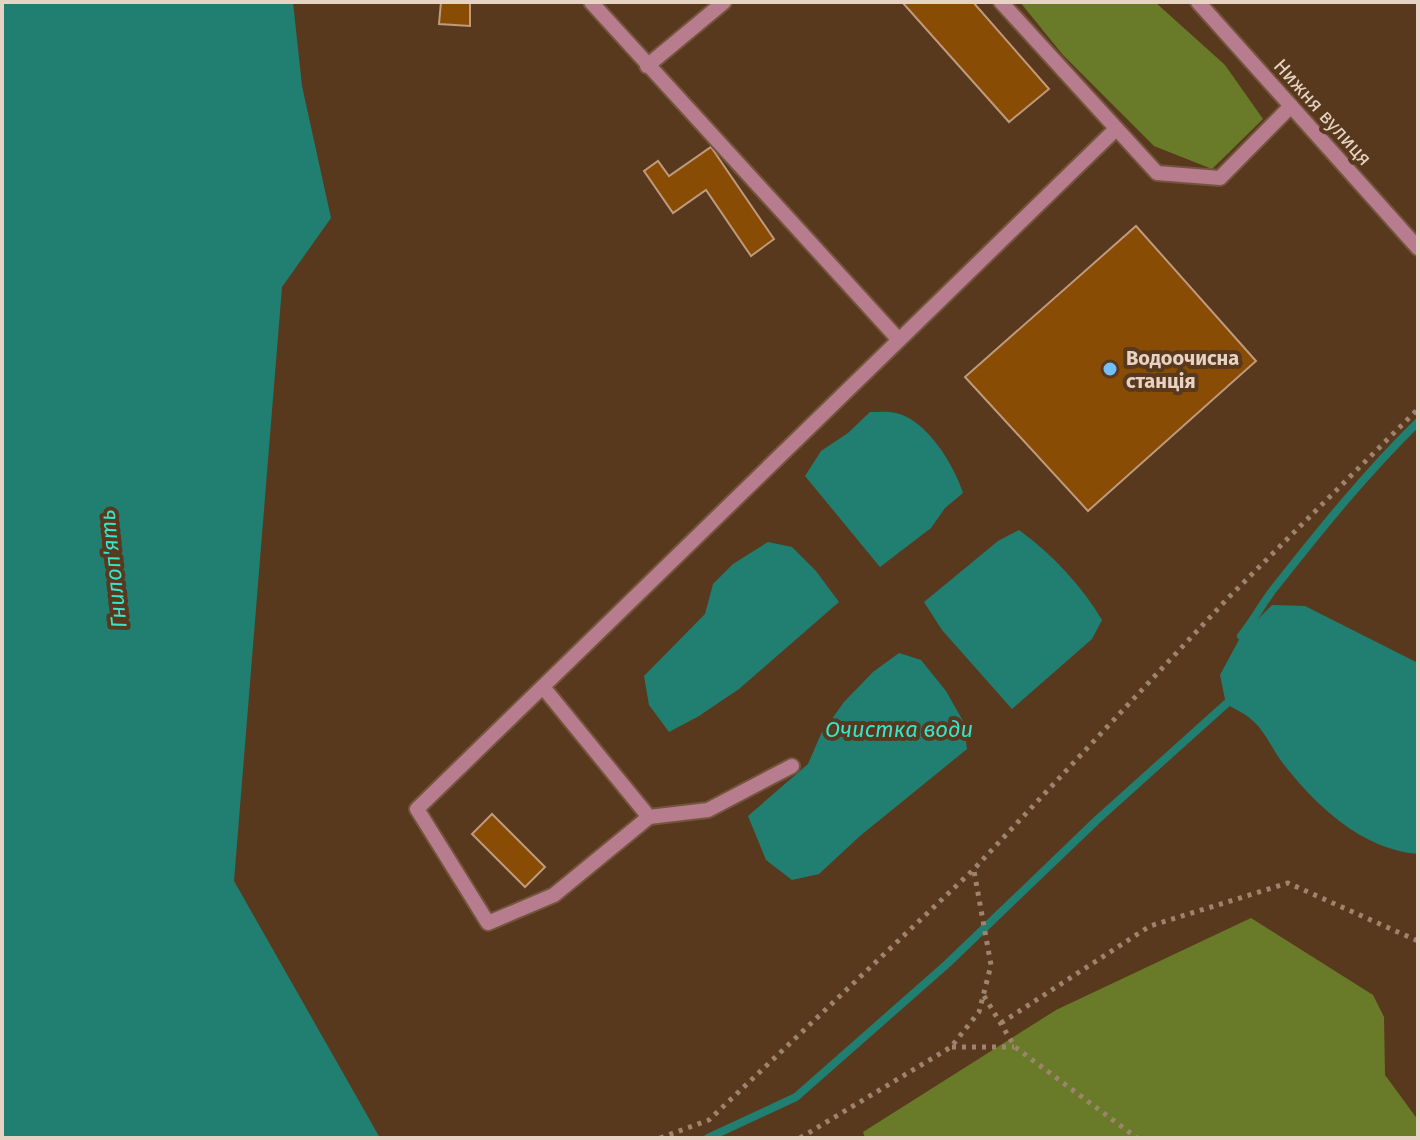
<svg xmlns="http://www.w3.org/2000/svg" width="1420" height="1140" font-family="'Fira Sans',sans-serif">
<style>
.forest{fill:#697b28}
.water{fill:#207f71}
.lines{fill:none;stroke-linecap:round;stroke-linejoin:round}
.stream{stroke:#207f71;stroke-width:8}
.building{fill:#894c05;stroke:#bf9a7c;stroke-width:2}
.minor-casing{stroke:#72553c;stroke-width:18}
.path{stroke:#9e846e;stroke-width:5;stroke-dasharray:4 6;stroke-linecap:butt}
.minor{stroke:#b77c8d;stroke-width:14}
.poi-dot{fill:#74c0f6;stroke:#59391e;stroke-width:3}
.labels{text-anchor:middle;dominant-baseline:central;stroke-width:8;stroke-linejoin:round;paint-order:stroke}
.street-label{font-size:20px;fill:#e6d3c3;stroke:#59391e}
.poi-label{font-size:20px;font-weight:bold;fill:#e6d3c3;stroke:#59391e;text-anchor:start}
.water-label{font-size:22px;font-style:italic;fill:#36e5cc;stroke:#59391e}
</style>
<rect width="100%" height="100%" fill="#59391e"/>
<!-- forest -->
<g class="forest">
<polygon points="1020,2 1155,2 1225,65 1263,119 1212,169 1154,146 1063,55"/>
<polygon points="1251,918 1373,995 1384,1017 1385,1075 1418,1120 1418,1138 865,1138 863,1132 1056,1010"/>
</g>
<!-- water -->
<g class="water">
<polygon points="2,2 293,2 302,86 331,218 282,287 234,881 380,1138 2,1138"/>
<path d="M870 412C878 412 888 411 896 413 927 420 954 465 963 493L945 508 931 528 880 567 805 476 821 451 848 433Z"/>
<path d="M1019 530C1052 554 1081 585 1102 620L1092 639 1012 709 942 630 924 602 998 541Z"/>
<polygon points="768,542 792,547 816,571 839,602 739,689 699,716 669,732 649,705 644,676 705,614 713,584 733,564"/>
<path d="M1272 605 1305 606 1418 663V854C1362 850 1314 804 1282 762 1272 749 1265 731 1253 721 1246 714 1235 709 1226 704L1220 675 1241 636Z"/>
<polygon points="899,653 921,660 946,691 963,721 967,749 860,836 819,874 792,880 766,860 748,816 808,764 821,734 844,702 873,672"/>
</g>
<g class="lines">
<!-- stream -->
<g class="stream">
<path d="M1241 636C1254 620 1263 602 1276 586 1321 529 1366 473 1418 422"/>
<polyline points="708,1138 796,1097 947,964 1098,819 1226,704"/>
</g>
</g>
<!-- building -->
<g class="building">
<polygon points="441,2 470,2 470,26 439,24"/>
<polygon points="902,2 973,2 1049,89 1009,122"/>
<polygon points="711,147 774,239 751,256 706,190 673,213 644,171 658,161 669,176"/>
<polygon points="1136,226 1256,361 1088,511 965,377"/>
<polygon points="492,814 545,867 525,887 472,834"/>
</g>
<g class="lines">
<defs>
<g id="minor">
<polyline points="591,2 899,340"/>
<polyline points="1001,2 1157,173 1220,178 1291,106"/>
<polyline points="1198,2 1418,248"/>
<polyline points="647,66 724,2"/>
<path d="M543 687 649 817 554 895 488 923 417 809C650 582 883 355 1116 129"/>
<polyline points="649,817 708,810 792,766"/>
</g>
</defs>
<!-- minor casing -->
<use href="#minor" class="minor-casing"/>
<!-- path -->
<g class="path">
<polyline points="984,996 1015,1047 1137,1138"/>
<polyline points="1001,1023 1150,926 1288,883 1418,941"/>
<polyline points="952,1047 1014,1047"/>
<polyline points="660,1138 709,1120 973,870 1228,598 1418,409"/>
<polyline points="800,1138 951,1047 979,1012 991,965 974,871"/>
</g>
<!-- minor -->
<use href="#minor" class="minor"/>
</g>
<!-- markers -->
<circle class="poi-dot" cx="1110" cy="369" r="8"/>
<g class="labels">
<!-- street labels -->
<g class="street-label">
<text transform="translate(1323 112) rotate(48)">Нижня вулиця</text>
</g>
<!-- poi labels -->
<g class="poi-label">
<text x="1126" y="358">Водоочисна<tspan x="1126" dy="23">станція</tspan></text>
</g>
<!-- water labels -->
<g class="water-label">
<text transform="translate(113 569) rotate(-96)">Гнилоп'ять</text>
<text x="899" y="729">Очистка води</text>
</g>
</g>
<!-- border -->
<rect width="1420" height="1140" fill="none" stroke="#e6d3c3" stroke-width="8"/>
</svg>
